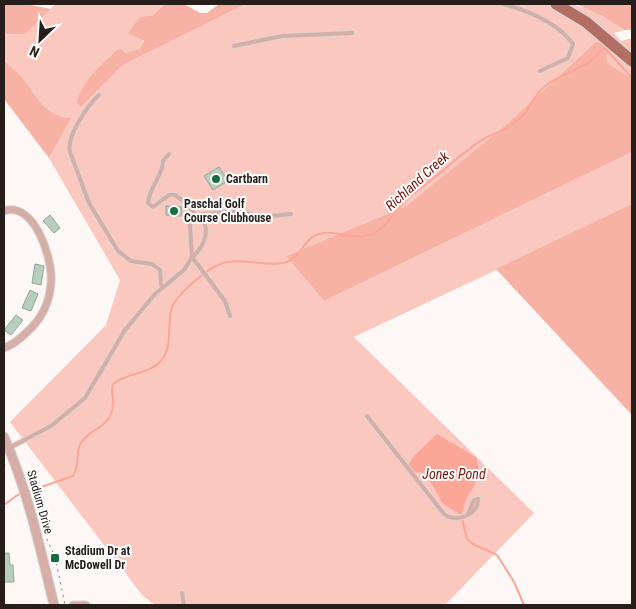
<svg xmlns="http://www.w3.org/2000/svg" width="636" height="609" font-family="'Roboto Condensed',sans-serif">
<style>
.green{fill:#fac8bf}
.forest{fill:#f8b2a5}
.water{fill:#fca697}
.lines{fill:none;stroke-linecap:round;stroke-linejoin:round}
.stream{stroke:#fca697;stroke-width:2}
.building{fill:#b7cdbd;stroke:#93a899}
.service-casing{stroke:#dbd4d3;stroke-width:6}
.minor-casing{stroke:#dbd4d3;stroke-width:9}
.tertiary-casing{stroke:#dbd4d3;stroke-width:11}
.primary-casing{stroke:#dbd4d3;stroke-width:14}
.path{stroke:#928b89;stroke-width:1;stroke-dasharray:2.5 4;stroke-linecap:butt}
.service{stroke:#d5aea7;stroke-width:4}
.minor{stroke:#d5aea7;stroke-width:7}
.tertiary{stroke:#d5aea7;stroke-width:9}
.primary{stroke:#b26e62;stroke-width:11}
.poi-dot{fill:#186d40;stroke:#fff;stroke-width:2}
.labels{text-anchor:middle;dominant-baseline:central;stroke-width:4;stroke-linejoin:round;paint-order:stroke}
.poi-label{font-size:12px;font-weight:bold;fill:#271e1c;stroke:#fff;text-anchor:start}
.street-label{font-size:12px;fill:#271e1c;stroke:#fff}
.water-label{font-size:14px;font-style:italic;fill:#781409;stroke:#fff}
</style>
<rect width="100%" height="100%" fill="#fdf7f6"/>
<!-- green -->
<g class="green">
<path d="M55 4H165L153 15 140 17 133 36 141 38 144 44 140 50 125 53 81 107 123 65 246 4H549L599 39 508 123 406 206 286 256 324 301 632 152V206L354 337 534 513 445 605H155L143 596 10 422 106 325 120 280 49 158 70 118C44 117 36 94 21 76 16 70 9 66 4 60V34C26 37 42 19 55 4Z"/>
<path d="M563 4C586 4 605 18 624 30L614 33 621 41 632 38V57Z"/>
<polygon points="613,50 632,67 632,79 608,63 606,56"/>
</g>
<!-- forest -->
<g class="forest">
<polygon points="4,4 26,4 51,9 25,34 4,34"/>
<path d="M165 4H184L200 13H207L219 4H246L123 65 81 107 77 103C82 80 101 66 117 50L121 49 125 53 140 49 144 41 128 33 140 17 153 15Z"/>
<polygon points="576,4 632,4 632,30 624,30 602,16"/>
<polygon points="599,39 613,50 606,56 608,63 632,79 632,152 324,301 286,256 406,206 508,123"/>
<path d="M4 60C9 66 16 70 21 76 36 94 44 117 71 118L49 158 4 99Z"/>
<polygon points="632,204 632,415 496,269"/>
</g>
<!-- water -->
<path class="water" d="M437 434 476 457C482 474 477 482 468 496 463 502 466 509 460 515 454 508 444 507 441 501 436 492 432 482 424 473L413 472 408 465 414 456Z"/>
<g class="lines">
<!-- stream -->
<g class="stream">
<path d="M27 492 73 476C80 466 75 453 81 443 88 430 106 428 111 414 116 402 110 394 113 384 127 373 148 374 160 362 174 349 166 324 172 307 177 295 203 272 216 266 237 255 261 267 283 263 301 260 301 242 316 235 334 228 352 241 369 235 386 230 392 214 404 202 416 190 432 181 445 169 458 158 472 145 487 137 498 132 508 129 517 121 529 112 533 96 545 86 568 68 584 73 604 47L632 78"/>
<polyline points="4,505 16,496 23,493"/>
<polyline points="461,514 467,539 473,544 497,555 514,582 524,605"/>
</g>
</g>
<!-- building -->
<g class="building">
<polygon points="219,167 228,181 213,190 204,176"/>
<polygon points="166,206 182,207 181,216 166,215"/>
<polygon points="50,215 60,228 54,233 43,221"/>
<polygon points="35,264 44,266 41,285 32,283"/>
<polygon points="30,290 38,294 31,311 22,308"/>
<polygon points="16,315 23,320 11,335 4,330"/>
<polygon points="4,553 9,553 10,565 13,565 14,582 4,582"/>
</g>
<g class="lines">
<defs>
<g id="service">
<path d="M503 4C529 11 557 22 573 44L568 58 540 71"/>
<polyline points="234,46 282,36 352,33"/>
<path d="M99 95C88 105 66 136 70 152L89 203 118 251 131 261 152 264 160 270 161 284 163 287"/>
<path d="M169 154 163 161C163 175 149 188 148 203L153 207 169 195H175L189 205 195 215 239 211 261 217 291 214"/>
<path d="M367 416 444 514C455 523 478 516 478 499L474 500 468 514"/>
<path d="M9 448 51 426 85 398 125 330 155 294 184 270 192 257 190 225 195 215C214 222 205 248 192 257L225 301 230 316"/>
<polyline points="182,593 184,605"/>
</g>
<g id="minor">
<path d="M4 211C35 201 53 260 51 282 50 302 41 320 26 333 20 339 12 345 4 348"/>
<polyline points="73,605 86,605"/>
</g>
<path id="tertiary" d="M4 437C28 491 40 548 54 605"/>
<polyline id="primary" points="556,4 586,22 632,61"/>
</defs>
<!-- service casing -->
<use href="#service" class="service-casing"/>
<!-- minor casing -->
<use href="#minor" class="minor-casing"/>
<!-- tertiary casing -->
<use href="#tertiary" class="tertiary-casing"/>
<!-- primary casing -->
<use href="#primary" class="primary-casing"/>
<!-- path -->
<g class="path">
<polyline points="4,467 6,463"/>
<polyline points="44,533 55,557 65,605"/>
</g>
<!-- service -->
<use href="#service" class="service"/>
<!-- minor -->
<use href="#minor" class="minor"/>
<!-- tertiary -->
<use href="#tertiary" class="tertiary"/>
<!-- primary -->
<use href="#primary" class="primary"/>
</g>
<!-- markers -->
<g class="poi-dot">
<circle cx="216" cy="179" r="5"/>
<circle cx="174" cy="211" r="5"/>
<rect x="50" y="553" width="10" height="10" rx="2.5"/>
</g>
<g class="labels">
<!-- poi labels -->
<g class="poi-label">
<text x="226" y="179">Cartbarn</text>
<text x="184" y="204">Paschal Golf<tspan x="184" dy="14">Course Clubhouse</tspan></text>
<text x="65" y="551">Stadium Dr at<tspan x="65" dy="14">McDowell Dr</tspan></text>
</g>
<!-- street labels -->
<g class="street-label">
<text transform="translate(40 502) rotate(74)">Stadium Drive</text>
</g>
<!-- water labels -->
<g class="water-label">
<text transform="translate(417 181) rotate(-42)">Richland Creek</text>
<text x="454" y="474">Jones Pond</text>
</g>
</g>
<!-- border -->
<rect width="636" height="609" fill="none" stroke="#271e1c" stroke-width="10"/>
<!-- north arrow -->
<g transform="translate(40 40) rotate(205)" stroke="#ffffff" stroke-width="4" paint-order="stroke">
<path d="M0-4L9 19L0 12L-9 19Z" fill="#271e1c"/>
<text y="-8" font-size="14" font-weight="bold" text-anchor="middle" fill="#271e1c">N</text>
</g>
</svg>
